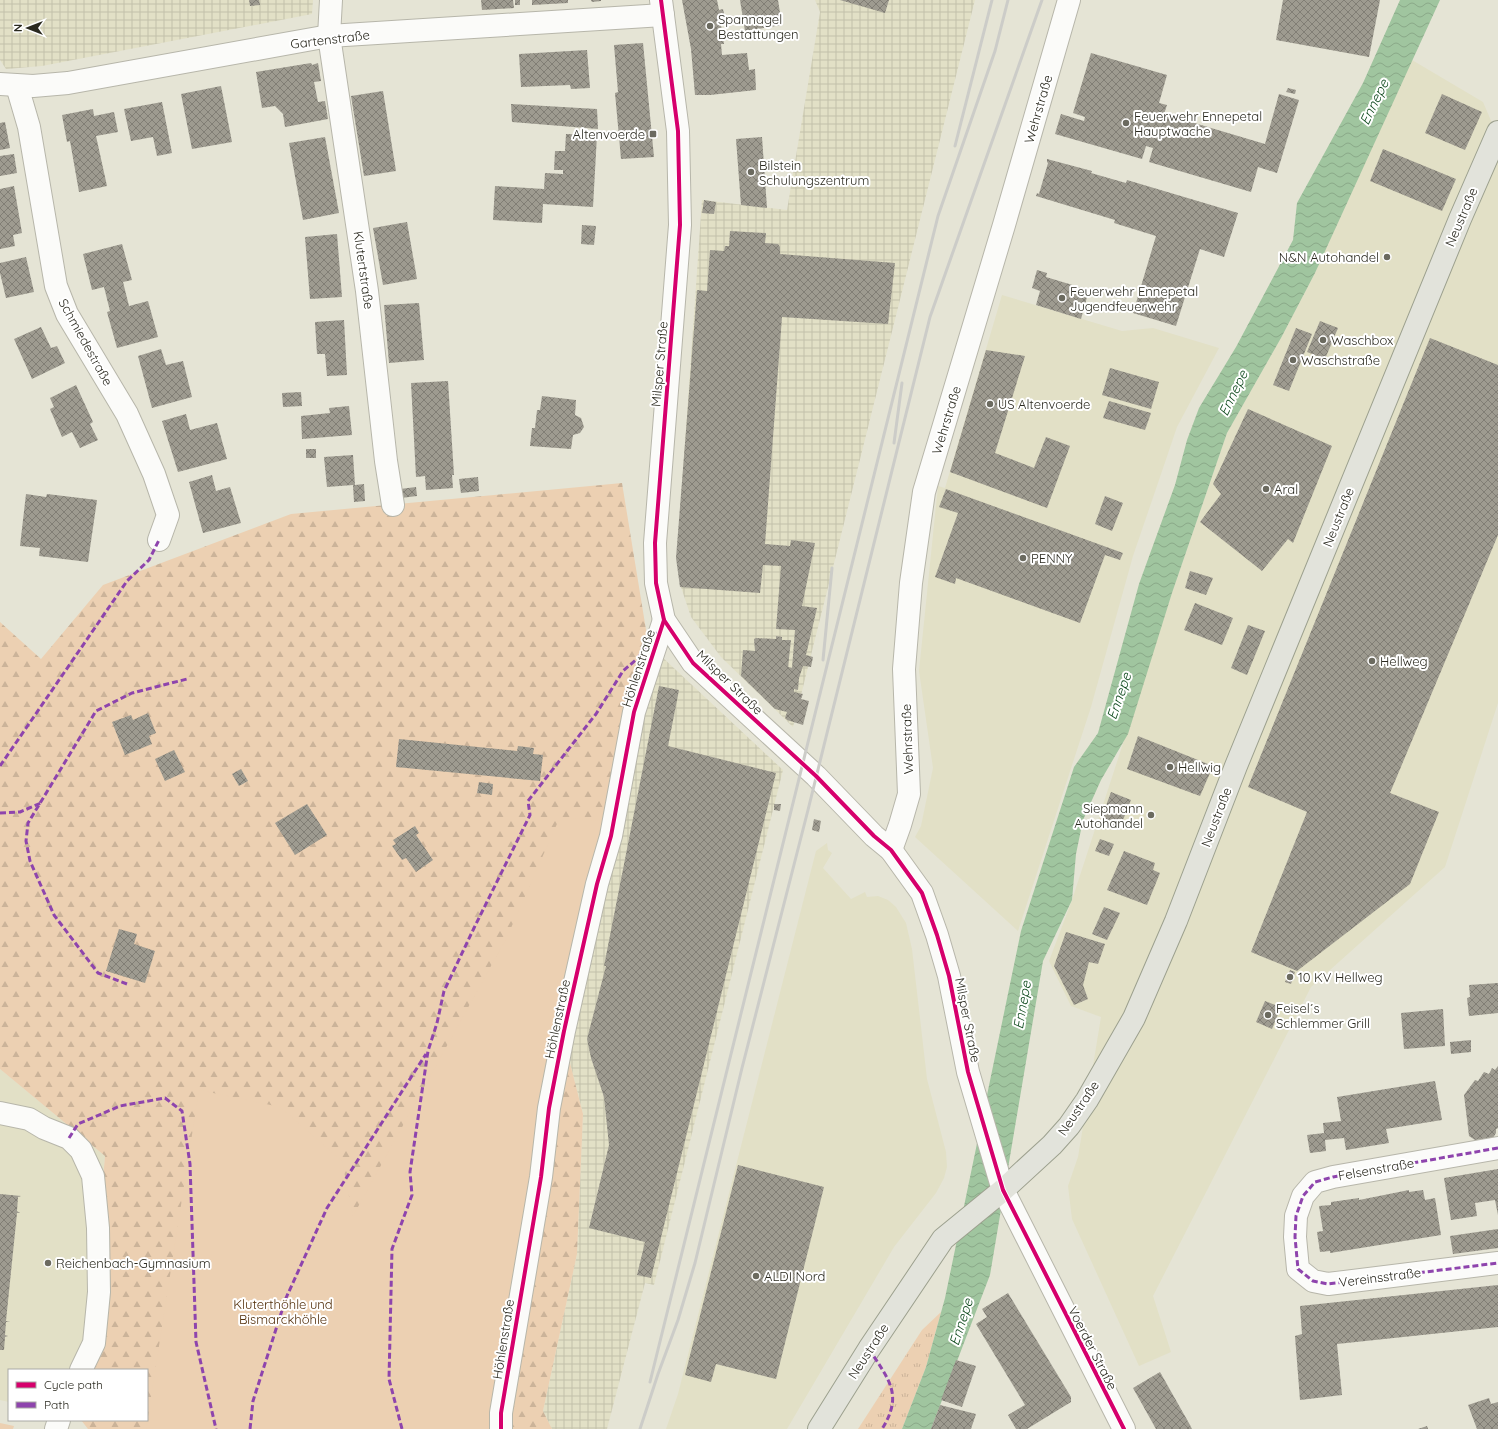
<svg xmlns="http://www.w3.org/2000/svg" width="1498" height="1429" font-family="Quicksand,sans-serif">
<style>
.built{fill:#e2e0c6}
.industrial{fill:url(#industrial-grid)}
.grass{fill:url(#grass-tufts)}
.forest{fill:url(#forest-firs)}
.green{fill:#ecd0b2}
.water{fill:url(#water-waves)}
.building{fill:url(#building-cross-hatch)}
.lines{fill:none;stroke-linecap:round;stroke-linejoin:round}
.minor-casing{stroke:#b7b6aa;stroke-width:24}
.major-casing{stroke:#9ca08e;stroke-width:24}
.minor{stroke:#fbfbf9;stroke-width:22}
.major{stroke:#e2e3db;stroke-width:22}
.rail{stroke:#ccccc8;stroke-width:3}
.quiet{stroke:#8e44ad;stroke-width:3;stroke-dasharray:6 3;stroke-linecap:butt}
.cycleway-casing{stroke:#fff;stroke-width:6}
.cycleway{stroke:#d6006c;stroke-width:4}
.poi-dot{fill:#6b6a5f;stroke:#fff;stroke-width:1.5}
.labels{text-anchor:middle;dominant-baseline:central;stroke-width:4;stroke-linejoin:round;paint-order:stroke}
.poi-label{font-size:13px;fill:#2a291f;stroke:#fff;text-anchor:start}
.street-label{font-size:13px;fill:#2a291f;stroke:#fff}
.park-label{font-size:13px;fill:#512d08;stroke:#fff}
.water-label{font-size:14px;font-style:italic;fill:#0e4a1d;stroke:#fff}
</style>
<defs>
<pattern id="industrial-grid" width="8" height="8" patternUnits="userSpaceOnUse"><rect width="8" height="8" fill="#e2e0c6"/><path d="M0 4h8M4 0v8" fill="none" stroke="#c2c0aa"/></pattern>
<pattern id="grass-tufts" width="24" height="20" patternUnits="userSpaceOnUse"><rect width="24" height="20" fill="#ecd0b2"/><path d="M3 7l-1-3M5 7V3M7 7l1-3M15 17l-1-3M17 17v-4M19 17l1-3" fill="none" stroke="#cbb399"/></pattern>
<pattern id="forest-firs" width="22" height="20" patternUnits="userSpaceOnUse"><rect width="22" height="20" fill="#ecd0b2"/><path d="M5 1l3.5 6h-7zM16 11l3.5 6h-7z" fill="#cbb399"/></pattern>
<pattern id="water-waves" width="16" height="10" patternUnits="userSpaceOnUse"><rect width="16" height="10" fill="#a0c59f"/><path d="M0 5q4-4 8 0t8 0" fill="none" stroke="#8aa988"/></pattern>
<pattern id="building-cross-hatch" width="8" height="8" patternUnits="userSpaceOnUse"><rect width="8" height="8" fill="#9e9b90"/><path d="M0 0l8 8M0 8l8-8" fill="none" stroke="#817e75"/></pattern>
</defs>
<rect width="100%" height="100%" fill="#e5e4d5"/>
<!-- built -->
<g class="built">
<polygon points="1412,60 1483,102 1498,137 1498,703 1445,867 1311,987 1153,1296 1171,1352 1139,1366 1072,1219 1068,1186 1078,1157 1101,1017 1071,1006 1049,961 1072,900 1172,593 1227,433 1281,338 1315,273"/>
<polygon points="1002,295 1122,331 1153,328 1219,348 1177,427 1159,480 1133,556 1091,707 1018,931 915,837 921,826 933,768 919,671 938,486 945,488"/>
<polygon points="827,843 828,850 832,853 823,868 851,899 865,892 867,897 878,896 888,900 896,907 906,923 912,949 927,1079 946,1152 947,1167 944,1178 936,1193 894,1247 787,1429 666,1429 678,1394 816,851"/>
<polygon points="0,1069 105,1156 86,1370 9,1370 9,1402 0,1400"/>
</g>
<!-- industrial -->
<g class="industrial">
<polygon points="0,0 313,0 312,14 42,66 6,69 0,60"/>
<polygon points="815,0 975,0 793,727 721,657 691,617 681,587 677,558 702,200 787,210 820,12"/>
<polygon points="661,656 783,770 654,1285 645,1283 607,1429 552,1429 543,1411 577,1254 583,1114 558,1016"/>
</g>
<!-- grass -->
<polygon class="grass" points="941,1312 926,1367 902,1429 858,1429 922,1330"/>
<!-- forest -->
<polygon class="forest" points="622,483 649,648 558,1016 583,1114 577,1254 543,1411 552,1429 88,1429 81,1420 147,1420 147,1370 86,1370 105,1156 0,1069 0,622 41,659 103,585 291,514"/>
<!-- green -->
<g class="green">
<polygon points="560,817 611,822 500,1429 146,1429 199,1090 280,1107 342,1161 353,1216 507,937"/>
<polygon points="0,1423 14,1426 13,1429 0,1429"/>
</g>
<!-- water -->
<polygon class="water" points="1400,0 1440,0 1315,273 1281,338 1227,433 1172,593 1128,734 1101,780 1083,820 1076,854 1072,900 1043,961 990,1275 931,1429 902,1429 926,1367 945,1298 1021,931 1074,767 1098,733 1139,584 1175,485 1187,440 1199,408 1236,347 1293,240 1297,203 1363,83"/>
<!-- building -->
<g class="building">
<polygon points="249,0 259,0 260,5 250,6"/>
<polygon points="481,0 513,0 514,8 482,10"/>
<rect x="515" y="0" width="5" height="5"/>
<polygon points="532,0 568,0 568,3 532,5"/>
<polygon points="591,0 601,0 601,1 592,2"/>
<polygon points="682,0 717,0 719,10 723,9 726,24 721,25 724,44 721,44 722,55 747,53 749,70 755,69 756,90 710,95 695,95 691,49"/>
<polygon points="740,0 778,0 782,25 745,31"/>
<polygon points="840,0 889,0 885,13"/>
<polygon points="1283,0 1380,0 1369,57 1276,40"/>
<polygon points="643,43 654,157 621,159 615,93 618,92 614,45"/>
<polygon points="587,50 590,88 571,89 570,85 521,87 519,54"/>
<polygon points="1091,53 1167,75 1159,103 1167,105 1164,114 1265,144 1279,94 1299,100 1277,173 1258,167 1251,192 1149,162 1153,148 1146,146 1142,159 1055,134 1061,114 1084,121 1085,117 1073,113"/>
<polygon points="311,63 312,65 318,63 321,81 314,82 318,102 325,101 328,119 285,127 283,114 275,106 262,108 256,72"/>
<polygon points="221,86 232,142 192,149 181,94"/>
<polygon points="1288,88 1296,90 1295,94 1286,92"/>
<polygon points="383,91 396,171 364,176 351,96"/>
<polygon points="1442,94 1482,112 1465,150 1425,133"/>
<polygon points="162,102 172,153 157,156 153,137 131,141 124,109"/>
<polygon points="511,104 597,109 598,129 512,122"/>
<polygon points="93,109 94,116 114,112 118,132 96,136 107,186 79,192 70,141 67,142 62,115"/>
<polygon points="5,122 10,148 0,150 0,123"/>
<polygon points="566,134 597,135 593,207 543,204 542,223 493,220 495,186 544,189 545,173 563,174 563,170 554,170 555,151 565,151"/>
<polygon points="325,137 339,213 303,220 289,143"/>
<polygon points="762,137 767,208 741,205 736,139"/>
<polygon points="1383,149 1456,179 1442,211 1370,181"/>
<polygon points="14,154 17,173 0,176 0,156"/>
<polygon points="1047,159 1092,171 1091,173 1126,183 1127,180 1238,213 1224,257 1200,249 1176,326 1133,313 1156,236 1114,223 1115,220 1036,196 1037,193 1039,194 1048,163 1047,162"/>
<polygon points="14,186 22,233 13,235 15,246 0,249 0,189"/>
<polygon points="704,200 716,202 714,214 702,213"/>
<polygon points="407,222 417,279 383,285 373,228"/>
<polygon points="582,225 596,226 594,245 581,244"/>
<polygon points="730,231 766,233 765,243 778,244 780,247 780,254 895,263 888,324 782,317 765,544 790,546 791,540 815,543 802,606 817,608 806,655 813,657 811,667 803,666 799,678 798,690 794,689 794,692 803,694 801,699 809,701 803,725 787,720 785,718 787,712 775,709 741,676 743,650 755,651 754,639 756,638 776,639 776,636 782,637 782,640 791,640 788,667 792,668 795,630 776,629 781,566 763,565 760,593 680,587 676,558 697,290 707,291 710,250 724,251 725,246 729,246"/>
<polygon points="337,234 342,297 310,299 305,237"/>
<polygon points="122,244 132,280 123,282 129,306 148,301 158,337 117,348 107,312 110,311 104,287 92,290 83,254"/>
<polygon points="26,257 34,292 6,298 0,273 0,263"/>
<polygon points="1037,270 1047,273 1046,277 1089,290 1081,319 1036,305 1040,291 1032,288"/>
<polygon points="419,303 424,360 389,363 384,305"/>
<polygon points="344,320 347,375 327,376 325,354 317,354 315,322"/>
<polygon points="1320,321 1338,328 1325,359 1307,352"/>
<polygon points="41,327 51,348 57,346 65,363 32,379 14,339"/>
<polygon points="1296,328 1312,334 1289,391 1273,385"/>
<polygon points="1430,338 1498,365 1498,535 1390,793 1439,812 1410,884 1297,971 1251,952 1307,812 1248,787"/>
<polygon points="161,349 166,365 183,361 192,397 152,408 138,356"/>
<polygon points="986,350 1025,356 995,453 1034,468 1046,437 1070,446 1047,508 950,472"/>
<polygon points="1110,368 1159,382 1151,409 1102,395"/>
<polygon points="448,381 454,475 452,475 453,488 426,490 425,476 416,477 411,383"/>
<polygon points="76,385 93,422 90,424 98,440 80,448 72,432 62,437 50,409 54,407 50,398"/>
<polygon points="301,392 302,406 283,407 282,393"/>
<polygon points="542,396 576,400 575,415 581,418 584,427 580,433 573,435 571,449 530,446 532,428 535,428 537,410 540,410"/>
<polygon points="1109,401 1151,413 1145,430 1103,418"/>
<polygon points="349,406 352,435 302,439 301,416 330,413 329,408"/>
<polygon points="1248,409 1332,446 1293,543 1288,539 1262,571 1200,522 1221,494 1213,484"/>
<polygon points="186,414 190,430 217,423 227,459 178,472 162,421"/>
<rect x="306" y="449" width="10" height="9"/>
<polygon points="353,455 355,485 364,484 365,501 354,502 353,485 327,487 324,457"/>
<polygon points="212,475 216,491 230,487 241,523 203,533 189,482"/>
<polygon points="478,477 479,491 461,493 459,479"/>
<polygon points="416,487 417,496 401,498 400,489"/>
<polygon points="946,489 1123,553 1120,560 1105,555 1080,623 956,578 955,584 935,577 958,513 939,507"/>
<polygon points="26,494 46,497 47,494 97,500 88,562 39,556 40,548 20,546"/>
<polygon points="1105,496 1123,503 1112,531 1095,524"/>
<polygon points="1190,571 1213,578 1206,595 1185,588"/>
<polygon points="1195,603 1233,618 1222,645 1184,630"/>
<polygon points="1248,625 1265,631 1247,675 1231,668"/>
<polygon points="659,686 679,690 668,746 776,773 651,1278 637,1275 645,1242 589,1228 609,1145 604,1097 591,1058 587,1039 606,966 604,966"/>
<polygon points="148,713 156,733 149,736 152,744 125,755 112,722 131,715 133,720"/>
<polygon points="1138,736 1213,766 1200,796 1127,769"/>
<polygon points="399,739 517,751 518,746 534,748 533,754 543,755 540,781 396,767"/>
<polygon points="174,750 185,772 165,781 155,759"/>
<polygon points="241,769 248,781 239,786 232,774"/>
<polygon points="479,782 493,784 492,795 477,793"/>
<polygon points="1111,792 1131,800 1119,830 1100,822"/>
<polygon points="307,804 327,835 295,855 275,823"/>
<polygon points="774,804 781,804 780,811 774,810"/>
<polygon points="814,819 821,821 819,832 812,830"/>
<polygon points="415,826 419,833 416,835 433,860 416,872 406,858 402,860 392,846 396,844 393,840"/>
<polygon points="1100,839 1114,844 1109,856 1095,851"/>
<polygon points="1124,851 1155,863 1153,870 1160,873 1147,905 1107,890"/>
<polygon points="1104,907 1120,913 1107,940 1092,934"/>
<polygon points="119,929 137,934 134,944 155,951 145,983 106,971"/>
<polygon points="1066,932 1105,944 1098,964 1089,962 1083,985 1088,999 1074,1005 1054,966"/>
<polygon points="1290,970 1295,972 1291,984 1285,982"/>
<polygon points="1498,983 1498,1013 1469,1016 1467,998 1470,997 1469,985"/>
<polygon points="1265,1001 1281,1007 1272,1029 1256,1022"/>
<polygon points="1443,1009 1445,1046 1404,1049 1401,1013"/>
<polygon points="1471,1040 1471,1052 1451,1054 1450,1042"/>
<polygon points="1498,1066 1498,1128 1496,1129 1496,1133 1493,1138 1475,1140 1469,1136 1464,1095 1475,1080 1478,1081 1484,1072 1489,1074 1492,1068 1495,1070"/>
<polygon points="1435,1081 1442,1120 1386,1129 1389,1143 1346,1150 1344,1138 1325,1140 1326,1151 1310,1153 1307,1135 1324,1133 1323,1123 1341,1121 1337,1097"/>
<polygon points="738,1165 824,1187 776,1379 716,1364 711,1382 685,1375"/>
<polygon points="1498,1169 1498,1215 1495,1200 1475,1203 1477,1216 1451,1220 1444,1178"/>
<polygon points="1409,1190 1409,1192 1423,1190 1425,1200 1435,1198 1441,1235 1330,1253 1330,1251 1320,1252 1317,1232 1323,1231 1319,1206 1331,1205 1331,1202 1359,1198 1359,1200"/>
<polygon points="0,1194 21,1196 18,1197 17,1211 20,1213 17,1213 6,1321 10,1321 6,1322 5,1335 8,1336 5,1337 4,1350 0,1350"/>
<polygon points="1498,1229 1498,1248 1453,1254 1450,1236"/>
<polygon points="1498,1285 1498,1327 1337,1344 1342,1395 1300,1400 1295,1336 1302,1334 1300,1306"/>
<polygon points="1008,1293 1071,1397 1071,1402 1027,1429 1016,1429 1008,1415 1025,1405 976,1324 987,1317 982,1309"/>
<polygon points="956,1360 976,1366 962,1407 941,1400"/>
<polygon points="1160,1372 1190,1425 1192,1429 1156,1429 1133,1388"/>
<polygon points="1489,1398 1491,1404 1498,1402 1498,1429 1477,1429 1468,1405"/>
<polygon points="940,1405 976,1414 971,1429 931,1429"/>
<polygon points="1427,1426 1428,1429 1418,1429"/>
</g>
<g class="lines">
<defs>
<g id="minor">
<polyline points="331,0 329,36 367,291 386,461 393,505"/>
<polyline points="661,0 678,131 680,225 655,543 656,583 664,620 693,663 816,776 874,836 891,850 922,893 937,935 949,976 968,1072 1003,1190 1124,1429"/>
<polyline points="0,84 33,86 68,83 329,36 663,15"/>
<polyline points="17,86 29,127 56,286 67,314 127,414 154,474 168,515 159,540"/>
<polyline points="891,850 900,825 909,794 904,669 911,583 924,492 1004,225 1069,0"/>
<polyline points="0,1113 29,1119 44,1128 69,1138 81,1150 93,1176 98,1228 99,1292 94,1343 81,1370"/>
<polyline points="1498,1148 1333,1177 1315,1182 1303,1196 1296,1216 1295,1237 1298,1269 1313,1281 1328,1284 1498,1263"/>
<polyline points="56,1429 59,1420"/>
<polyline points="501,1429 501,1413 541,1177 549,1108 564,1031 597,884 611,836 634,712 664,620"/>
</g>
<polyline id="major" points="819,1429 869,1349 943,1239 1003,1190 1052,1145 1069,1126 1087,1100 1134,1018 1176,921 1236,766 1460,219 1498,132"/>
</defs>
<!-- minor casing -->
<use href="#minor" class="minor-casing"/>
<!-- major casing -->
<use href="#major" class="major-casing"/>
<!-- minor -->
<use href="#minor" class="minor"/>
<!-- major -->
<use href="#major" class="major"/>
<!-- rail -->
<g class="rail">
<polyline points="955,146 992,0"/>
<polyline points="894,443 902,383"/>
<polyline points="823,660 832,568"/>
<polyline points="650,1382 938,216 995,51 1008,0"/>
<polyline points="640,1429 658,1374 678,1320 695,1263 742,1068 808,810 930,317 1042,0"/>
</g>
<!-- quiet -->
<g class="quiet">
<polyline points="0,766 127,581 149,560 159,540"/>
<polyline points="0,813 20,812 41,803"/>
<polyline points="127,984 98,973 54,915 30,861 26,841 28,823 96,711 132,693 187,679"/>
<polyline points="69,1138 78,1124 120,1106 165,1098 182,1111 190,1164 196,1342 216,1429"/>
<polyline points="1498,1148 1333,1177 1315,1182 1303,1196 1296,1216 1295,1237 1298,1269 1313,1281 1328,1284 1498,1263"/>
<path d="M869 1349C888 1379 904 1394 882 1429"/>
<polyline points="250,1429 253,1401 286,1298 327,1208 426,1054"/>
<polyline points="402,1429 389,1379 392,1249 412,1195 410,1172 428,1051 437,1023 444,991 474,928 530,815 528,801 596,714 623,671 638,658 657,631"/>
</g>
<defs>
<g id="cycleway">
<polyline points="661,0 678,131 680,225 655,543 656,583 664,620 693,663 816,776 874,836 891,850 922,893 937,935 949,976 968,1072 1003,1190 1124,1429"/>
<polyline points="501,1429 501,1413 541,1177 549,1108 564,1031 597,884 611,836 634,712 664,620"/>
</g>
</defs>
<!-- cycleway casing -->
<use href="#cycleway" class="cycleway-casing"/>
<!-- cycleway -->
<use href="#cycleway" class="cycleway"/>
</g>
<!-- markers -->
<g class="poi-dot">
<circle cx="710" cy="26" r="4"/>
<circle cx="1126" cy="123" r="4"/>
<rect x="649" y="130" width="8" height="8" rx="2"/>
<circle cx="751" cy="172" r="4"/>
<circle cx="1387" cy="257" r="4"/>
<circle cx="1062" cy="298" r="4"/>
<circle cx="1323" cy="340" r="4"/>
<circle cx="1293" cy="360" r="4"/>
<circle cx="990" cy="404" r="4"/>
<circle cx="1266" cy="489" r="4"/>
<circle cx="1023" cy="558" r="4"/>
<circle cx="1372" cy="661" r="4"/>
<circle cx="1170" cy="767" r="4"/>
<circle cx="1151" cy="815" r="4"/>
<circle cx="1290" cy="977" r="4"/>
<circle cx="1268" cy="1015" r="4"/>
<circle cx="48" cy="1263" r="4"/>
<circle cx="756" cy="1276" r="4"/>
</g>
<g class="labels">
<!-- poi labels -->
<g class="poi-label">
<text x="718" y="19">Spannagel<tspan x="718" dy="15">Bestattungen</tspan></text>
<text x="1134" y="116">Feuerwehr Ennepetal<tspan x="1134" dy="15">Hauptwache</tspan></text>
<text x="645" y="134" text-anchor="end">Altenvoerde</text>
<text x="759" y="165">Bilstein<tspan x="759" dy="15">Schulungszentrum</tspan></text>
<text x="1379" y="257" text-anchor="end">N&amp;N Autohandel</text>
<text x="1070" y="291">Feuerwehr Ennepetal<tspan x="1070" dy="15">Jugendfeuerwehr</tspan></text>
<text x="1331" y="340">Waschbox</text>
<text x="1301" y="360">Waschstraße</text>
<text x="998" y="404">US Altenvoerde</text>
<text x="1274" y="489">Aral</text>
<text x="1031" y="558">PENNY</text>
<text x="1380" y="661">Hellweg</text>
<text x="1178" y="767">Hellwig</text>
<text x="1143" y="808" text-anchor="end">Siepmann<tspan x="1143" dy="15">Autohandel</tspan></text>
<text x="1298" y="977">10 KV Hellweg</text>
<text x="1276" y="1008">Feisel´s<tspan x="1276" dy="15">Schlemmer Grill</tspan></text>
<text x="56" y="1263">Reichenbach-Gymnasium</text>
<text x="764" y="1276">ALDI Nord</text>
</g>
<!-- street labels -->
<g class="street-label">
<text transform="translate(330 39) rotate(-7)">Gartenstraße</text>
<text transform="translate(1038 109) rotate(-74)">Wehrstraße</text>
<text transform="translate(1461 217) rotate(-67)">Neustraße</text>
<text transform="translate(364 270) rotate(82)">Klutertstraße</text>
<text transform="translate(86 342) rotate(61)">Schmiedestraße</text>
<text transform="translate(659 364) rotate(-85)">Milsper Straße</text>
<text transform="translate(946 420) rotate(-73)">Wehrstraße</text>
<text transform="translate(1338 517) rotate(-68)">Neustraße</text>
<text transform="translate(638 668) rotate(-72)">Höhlenstraße</text>
<text transform="translate(730 682) rotate(44)">Milsper Straße</text>
<text transform="translate(907 739) rotate(-92)">Wehrstraße</text>
<text transform="translate(1216 817) rotate(-69)">Neustraße</text>
<text transform="translate(557 1019) rotate(-78)">Höhlenstraße</text>
<text transform="translate(968 1020) rotate(79)">Milsper Straße</text>
<text transform="translate(1078 1108) rotate(-56)">Neustraße</text>
<text transform="translate(1376 1169) rotate(-10)">Felsenstraße</text>
<text transform="translate(1380 1277) rotate(-7)">Vereinsstraße</text>
<text transform="translate(503 1339) rotate(-81)">Höhlenstraße</text>
<text transform="translate(1093 1348) rotate(63)">Voerder Straße</text>
<text transform="translate(868 1351) rotate(-57)">Neustraße</text>
</g>
<!-- park labels -->
<g class="park-label">
<text x="283" y="1304">Kluterthöhle und<tspan x="283" dy="15">Bismarckhöhle</tspan></text>
</g>
<!-- water labels -->
<g class="water-label">
<text transform="translate(1374 102) rotate(-64)">Ennepe</text>
<text transform="translate(1233 393) rotate(-64)">Ennepe</text>
<text transform="translate(1119 696) rotate(-71)">Ennepe</text>
<text transform="translate(1022 1005) rotate(-80)">Ennepe</text>
<text transform="translate(961 1322) rotate(-72)">Ennepe</text>
</g>
</g>
<!-- legend -->
<rect x="8" y="1369" width="140" height="52" fill="#ffffff" stroke="#aaa9a5"/>
<rect x="16" y="1382" width="20" height="6" fill="#d6006c" stroke="#aaa9a5"/>
<text x="44" y="1389" font-size="12" fill="#2a291f">Cycle path</text>
<rect x="16" y="1402" width="20" height="6" fill="#8e44ad" stroke="#aaa9a5"/>
<text x="44" y="1409" font-size="12" fill="#2a291f">Path</text>
<!-- north arrow -->
<g transform="translate(28 28) rotate(270)" stroke="#ffffff" stroke-width="3" paint-order="stroke">
<path d="M0-3L7 15L0 10L-7 15Z" fill="#2a291f"/>
<text y="-6" font-size="11" font-weight="bold" text-anchor="middle" fill="#2a291f">N</text>
</g>
</svg>
